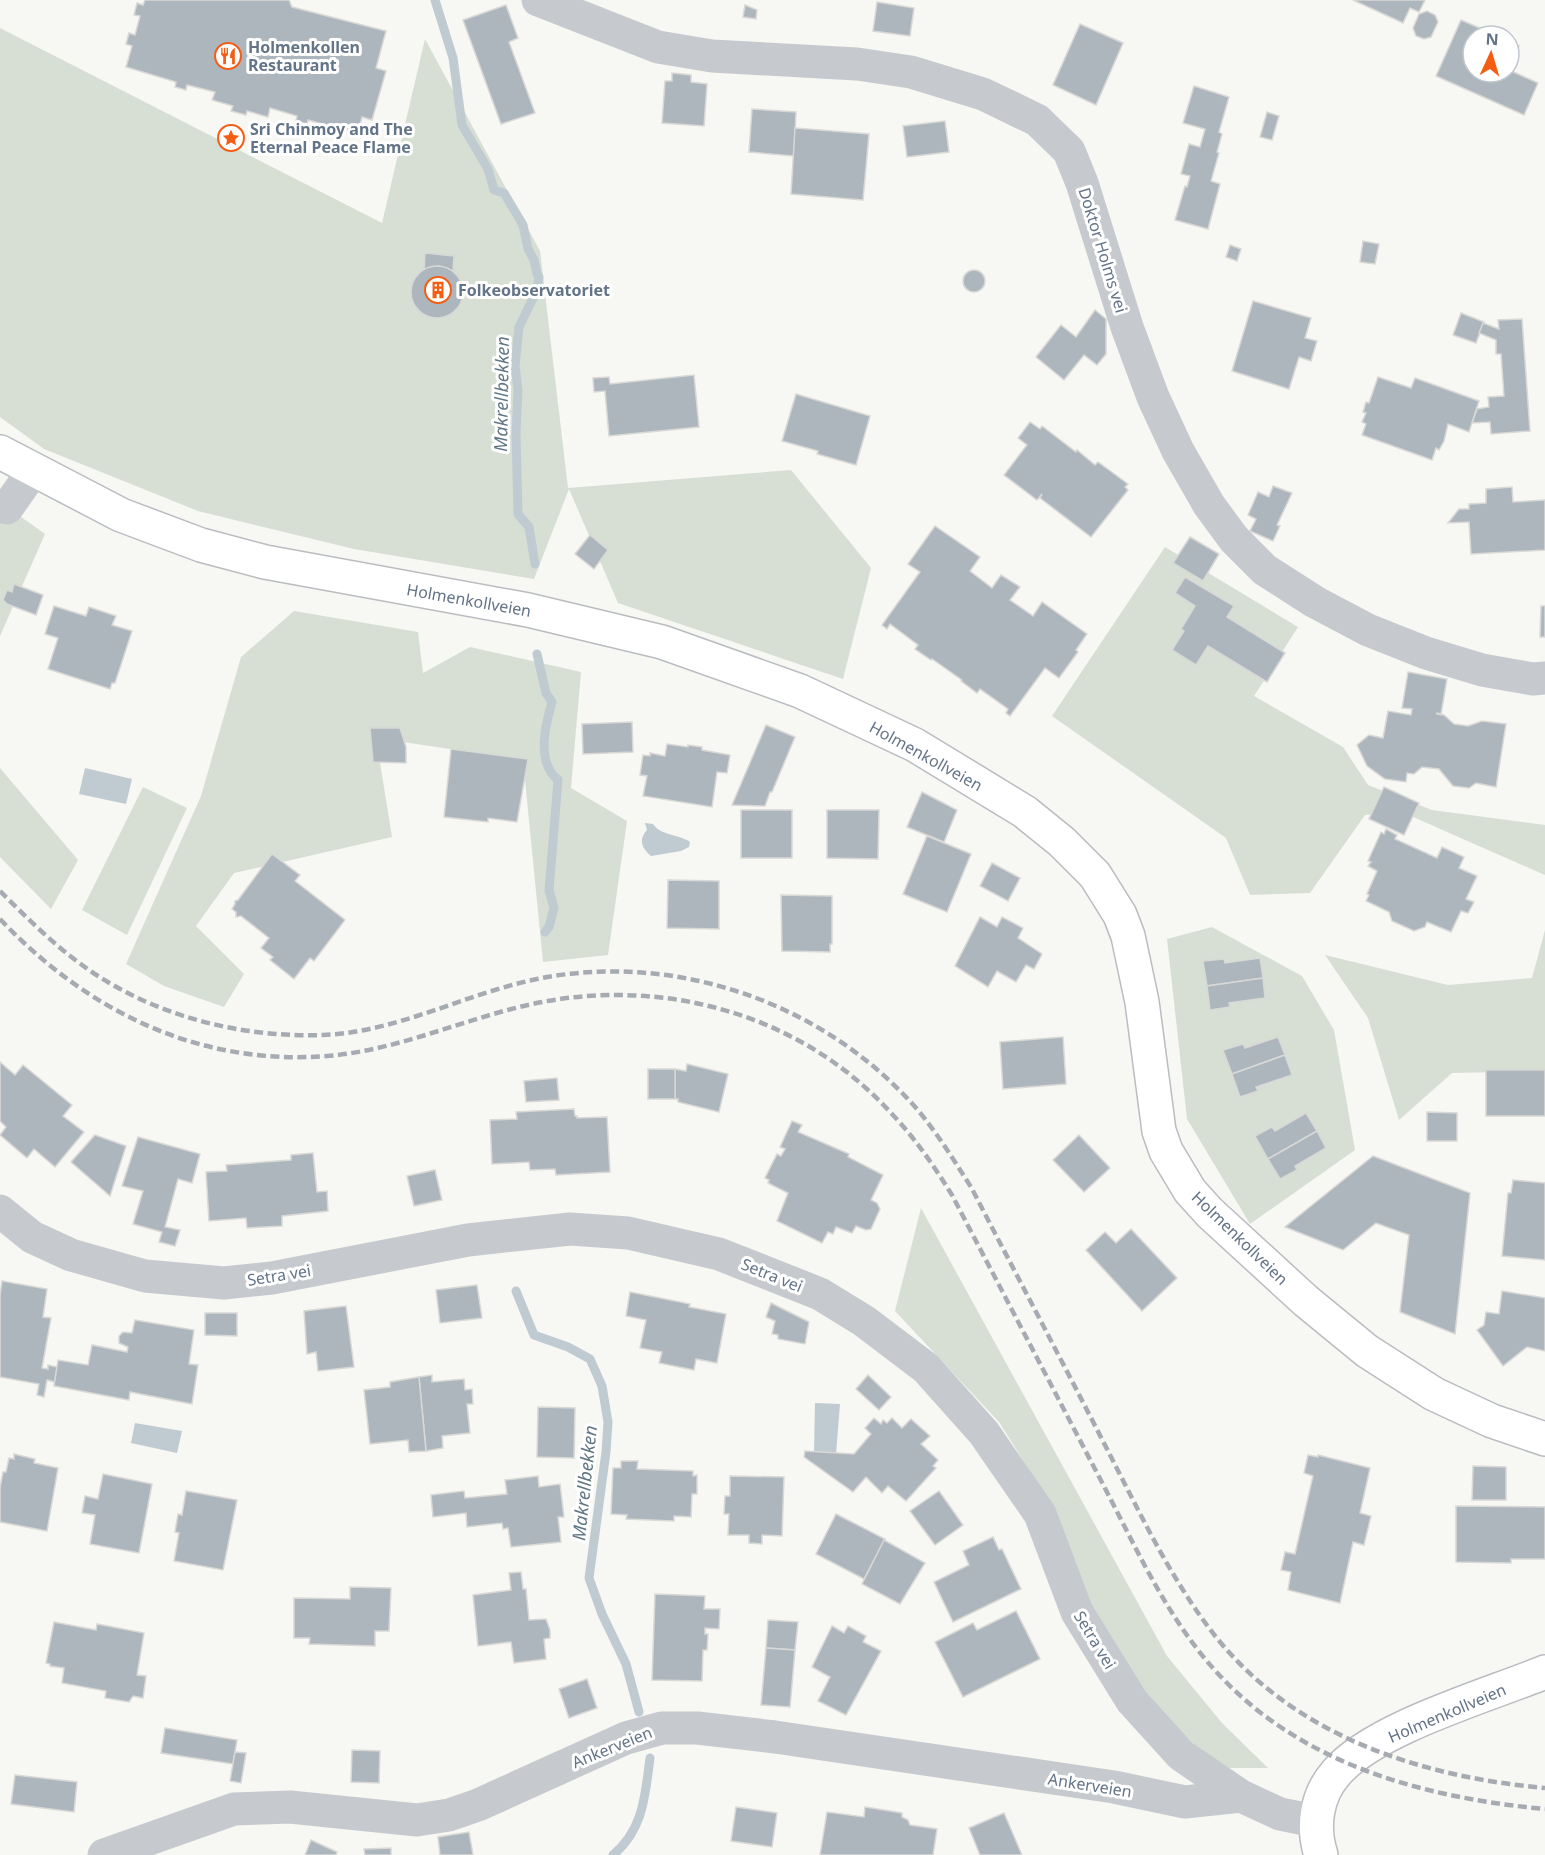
<svg xmlns="http://www.w3.org/2000/svg" width="1545" height="1855" font-family="'Noto Sans',sans-serif">
<style>
.green{fill:#d7dfd4}
.water{fill:#c0cbd1}
.lines{fill:none;stroke-linecap:round;stroke-linejoin:round}
.stream{stroke:#c0cbd1;stroke-width:9}
.building{fill:#aeb6bd;stroke:#d8d8d6;stroke-width:1.5}
.major-casing{stroke:#b9bdc1;stroke-width:36}
.minor{stroke:#c6cace;stroke-width:33}
.major{stroke:#fff;stroke-width:33}
.rail{stroke:#a6abb2;stroke-width:4.5;stroke-dasharray:9 4.5;stroke-linecap:butt}
.labels{text-anchor:middle;dominant-baseline:central;stroke-width:6;stroke-linejoin:round;paint-order:stroke}
.poi-label{font-size:16px;font-weight:bold;fill:#637488;stroke:#fff;text-anchor:start}
.street-label{font-size:16px;fill:#637488;stroke:#fff}
.water-label{font-size:18px;font-style:italic;fill:#5f7784;stroke:#fff}
</style>
<rect width="100%" height="100%" fill="#f7f7f3"/>
<!-- green -->
<g class="green">
<polygon points="0,28 382,223 425,39 540,251 568,488 791,470 871,568 843,679 618,603 569,489 534,579 354,549 198,511 44,449 0,417"/>
<polygon points="0,502 45,534 0,636"/>
<polygon points="1165,547 1298,627 1254,696 1343,747 1368,785 1432,810 1545,825 1545,875 1404,813 1365,815 1310,893 1250,895 1226,838 1052,716"/>
<polygon points="294,611 418,632 423,673 470,647 581,672 571,788 627,821 608,955 543,962 523,760 376,738 392,837 234,873 196,926 244,974 224,1007 164,986 126,964 201,796 241,657"/>
<polygon points="0,768 78,860 51,909 0,857"/>
<polygon points="143,787 187,808 127,935 82,910"/>
<polygon points="1212,927 1302,976 1334,1030 1355,1150 1250,1224 1187,1119 1167,939"/>
<polygon points="1545,930 1545,1071 1452,1073 1399,1120 1368,1018 1325,955 1448,985 1532,978"/>
<polygon points="921,1208 1167,1656 1222,1723 1268,1768 1218,1768 1139,1690 1089,1601 1054,1509 999,1422 895,1311"/>
</g>
<!-- water -->
<g class="water">
<polygon points="85,768 132,779 126,804 79,794"/>
<path d="M645 823 653 824C661 836 679 834 690 842L689 847 681 851 651 856C642 848 638 840 647 830Z"/>
<polygon points="815,1403 840,1404 836,1454 814,1453"/>
<polygon points="135,1423 182,1431 177,1453 131,1443"/>
</g>
<g class="lines">
<!-- stream -->
<g class="stream">
<polyline points="435,0 453,58 462,125 488,169 494,190 504,193 523,225 528,249 534,260 537,274 539,277 537,290 519,327 515,366 518,390 516,433 518,514 529,527 535,564"/>
<path d="M537 654 546 693 552 702C545 726 536 762 558 780L549 890 554 908 549 927 545 932"/>
<polyline points="516,1291 534,1335 568,1347 590,1359 602,1386 608,1422 606,1452 589,1578 602,1614 626,1664 639,1712"/>
<path d="M613 1855C644 1829 645 1795 650 1758"/>
</g>
</g>
<!-- building -->
<g class="building">
<polygon points="145,0 289,0 292,7 386,31 376,68 386,71 372,120 362,117 358,134 308,120 307,124 296,121 297,116 270,108 268,117 247,111 246,115 231,111 233,106 212,100 215,92 187,85 186,90 175,87 176,82 126,67 132,46 126,44 129,33 135,35 140,16 134,15 137,3 143,5"/>
<polygon points="1353,0 1425,0 1419,12 1410,8 1403,23"/>
<polygon points="877,2 914,8 910,36 873,31"/>
<polygon points="506,5 518,38 509,42 535,113 501,124 463,20"/>
<polygon points="745,5 757,10 756,19 743,17"/>
<polygon points="1427,11 1435,15 1438,22 1431,37 1424,39 1416,36 1413,28 1419,14"/>
<polygon points="1461,20 1498,36 1473,36 1473,72 1509,72 1509,70 1538,83 1524,115 1436,76"/>
<polygon points="1080,24 1123,43 1096,105 1053,85"/>
<polygon points="1509,41 1519,46 1509,68"/>
<polygon points="672,73 691,75 691,82 707,84 704,126 662,123 665,81 672,81"/>
<polygon points="1194,86 1229,97 1219,132 1222,134 1217,152 1219,153 1211,181 1220,184 1208,229 1175,220 1185,186 1187,187 1190,176 1181,174 1189,144 1200,147 1205,129 1183,123"/>
<polygon points="752,109 796,112 794,156 749,152"/>
<polygon points="1267,112 1279,116 1272,140 1260,137"/>
<polygon points="945,121 949,152 907,157 903,126"/>
<polygon points="795,128 869,134 863,200 791,194"/>
<polygon points="1363,241 1379,244 1375,264 1360,262"/>
<polygon points="1230,245 1241,249 1237,261 1226,257"/>
<polygon points="425,253 454,256 453,271 439,266 424,270"/>
<circle cx="437" cy="292" r="26"/>
<circle cx="974" cy="281" r="11"/>
<polygon points="1253,301 1311,318 1305,338 1317,341 1311,361 1299,357 1289,389 1232,371"/>
<polygon points="1095,310 1106,319 1106,354 1097,365 1084,355 1064,380 1036,357 1061,325 1076,337"/>
<polygon points="1461,313 1484,322 1476,343 1453,335"/>
<polygon points="1522,319 1530,431 1491,434 1490,422 1472,423 1477,409 1489,407 1488,397 1504,396 1501,354 1496,354 1496,340 1479,333 1483,323 1499,329 1498,320"/>
<polygon points="694,375 699,427 609,436 605,391 594,392 593,378 609,377 610,384"/>
<polygon points="1378,377 1411,388 1415,378 1479,401 1469,432 1448,424 1444,441 1439,450 1436,448 1432,460 1362,435 1366,424 1362,422 1366,413 1363,412 1366,402 1369,403"/>
<polygon points="796,394 870,416 856,465 817,454 818,451 782,441"/>
<polygon points="1030,422 1040,429 1042,426 1076,452 1077,450 1095,465 1098,462 1128,484 1125,487 1128,490 1091,537 1040,498 1042,494 1037,500 1004,475 1027,445 1018,438"/>
<polygon points="1273,486 1292,493 1277,525 1280,526 1273,541 1250,531 1256,519 1248,515 1258,492 1269,497"/>
<polygon points="1512,487 1513,502 1545,500 1545,550 1471,554 1469,522 1448,523 1459,509 1469,509 1469,504 1486,503 1486,489"/>
<polygon points="935,526 980,557 970,571 992,588 1001,575 1020,587 1010,600 1033,616 1042,602 1087,634 1076,650 1078,652 1059,678 1045,668 1010,716 1006,713 1008,709 980,689 977,693 961,681 962,680 932,659 931,660 915,649 918,645 890,624 887,629 882,625 920,572 908,564"/>
<polygon points="590,535 608,550 594,569 575,554"/>
<polygon points="1190,537 1219,554 1203,581 1173,563"/>
<polygon points="1185,577 1234,606 1227,617 1285,653 1267,682 1208,646 1196,665 1172,650 1184,631 1181,629 1195,606 1175,593"/>
<polygon points="14,584 43,595 36,615 7,604 3,600 7,590 12,592"/>
<polygon points="54,606 86,616 89,607 116,616 112,625 132,631 115,683 112,683 110,689 48,669 58,638 45,634"/>
<polygon points="1541,606 1545,606 1545,637 1540,637"/>
<polygon points="1408,672 1447,679 1441,714 1437,713 1437,714 1444,715 1454,724 1468,726 1482,721 1506,724 1496,787 1476,783 1469,788 1453,786 1439,769 1422,767 1414,774 1407,773 1406,782 1385,779 1367,766 1357,745 1369,735 1383,738 1388,711 1411,715 1412,709 1402,708"/>
<polygon points="632,722 633,752 583,754 582,724"/>
<polygon points="766,725 795,737 772,792 770,792 765,806 732,805"/>
<polygon points="370,728 400,728 406,747 406,763 373,762"/>
<polygon points="667,744 688,747 688,745 702,747 702,750 730,755 727,773 717,772 712,807 643,796 647,776 640,775 643,755 650,756 650,753 665,756"/>
<polygon points="451,749 528,759 517,822 488,818 488,822 444,817"/>
<polygon points="1384,787 1419,803 1404,835 1369,819"/>
<polygon points="922,792 957,810 944,842 907,827"/>
<rect x="741" y="810" width="51" height="48"/>
<polygon points="827,810 879,810 878,859 827,858"/>
<polygon points="1386,829 1397,835 1395,839 1437,858 1442,847 1464,857 1459,868 1477,876 1466,899 1474,902 1468,913 1461,911 1451,932 1427,922 1425,927 1414,931 1392,921 1389,912 1366,901 1369,895 1367,894 1377,871 1368,866 1371,862 1368,861 1381,832 1384,834"/>
<polygon points="927,836 971,854 947,912 903,894"/>
<polygon points="272,854 300,875 295,881 345,920 314,961 310,958 294,979 270,960 273,957 261,948 269,938 241,916 236,917 236,912 232,909 235,904 235,901 238,900"/>
<polygon points="992,863 1020,878 1008,901 980,886"/>
<polygon points="668,880 719,881 719,929 667,928"/>
<polygon points="781,895 832,896 832,944 830,944 830,952 782,951"/>
<polygon points="980,917 997,927 1002,917 1023,928 1018,938 1042,954 1034,969 1026,965 1016,982 997,971 988,987 955,966"/>
<polygon points="1260,958 1263,978 1207,986 1203,961 1224,959 1225,963"/>
<polygon points="1263,978 1265,998 1229,1003 1230,1007 1210,1010 1207,986"/>
<polygon points="1063,1037 1066,1084 1003,1089 1000,1042"/>
<polygon points="1278,1037 1285,1055 1232,1074 1223,1050 1243,1044 1245,1048"/>
<polygon points="1285,1055 1292,1075 1256,1087 1258,1091 1240,1097 1232,1074"/>
<polygon points="0,1062 15,1075 23,1065 72,1105 63,1116 84,1132 55,1167 34,1149 27,1158 0,1135 6,1127 0,1121"/>
<polygon points="687,1064 728,1074 719,1112 678,1102 678,1099 675,1099 675,1069 686,1071"/>
<rect x="648" y="1069" width="27" height="30"/>
<rect x="1486" y="1070" width="59" height="46"/>
<polygon points="557,1078 559,1100 526,1102 524,1081"/>
<polygon points="574,1109 575,1116 577,1116 577,1118 607,1117 610,1172 556,1175 555,1169 530,1170 529,1162 492,1164 490,1120 517,1119 516,1112"/>
<polygon points="1427,1112 1457,1113 1457,1141 1427,1141"/>
<polygon points="1306,1113 1317,1131 1268,1159 1255,1136 1272,1127 1275,1131"/>
<polygon points="792,1121 802,1125 798,1132 849,1154 848,1157 883,1175 871,1200 877,1203 880,1209 871,1229 866,1230 856,1226 852,1233 836,1227 833,1234 828,1232 822,1243 777,1221 788,1193 768,1183 769,1180 765,1178 777,1154 781,1156 785,1149 780,1147"/>
<polygon points="1317,1131 1326,1148 1295,1166 1297,1170 1280,1179 1268,1159"/>
<polygon points="95,1135 126,1146 110,1196 71,1162"/>
<polygon points="1079,1135 1110,1168 1084,1192 1053,1160"/>
<polygon points="138,1137 200,1154 192,1183 178,1179 165,1227 180,1230 175,1246 159,1242 162,1232 133,1224 143,1191 122,1186"/>
<polygon points="313,1153 317,1192 327,1191 328,1211 282,1216 282,1226 247,1228 246,1218 209,1221 206,1172 227,1171 226,1165 291,1160 291,1155"/>
<polygon points="1373,1156 1470,1193 1455,1334 1400,1312 1409,1235 1376,1223 1343,1250 1285,1227"/>
<polygon points="435,1170 442,1200 414,1206 407,1176"/>
<polygon points="1513,1180 1545,1183 1545,1260 1502,1256 1508,1193 1511,1193"/>
<polygon points="1131,1229 1177,1278 1142,1311 1086,1250 1105,1232 1116,1243"/>
<polygon points="2,1281 47,1289 43,1317 51,1318 42,1368 48,1369 48,1365 57,1367 55,1382 47,1380 44,1397 37,1395 39,1384 0,1377 0,1296"/>
<polygon points="477,1285 482,1318 440,1323 436,1290"/>
<polygon points="1502,1291 1545,1298 1545,1351 1527,1347 1503,1366 1477,1330 1484,1325 1486,1312 1499,1314"/>
<polygon points="630,1292 690,1304 689,1307 726,1314 717,1363 696,1359 694,1370 659,1363 662,1352 640,1348 646,1320 626,1316"/>
<polygon points="771,1303 809,1322 805,1344 778,1339 778,1335 772,1334 775,1321 766,1317"/>
<polygon points="346,1306 354,1367 318,1371 316,1352 307,1354 304,1311"/>
<polygon points="205,1313 237,1313 237,1336 205,1335"/>
<polygon points="135,1320 194,1330 189,1364 198,1365 192,1404 130,1392 129,1400 54,1386 58,1360 88,1365 92,1345 127,1352 128,1347 119,1343 119,1336 123,1332 132,1333"/>
<polygon points="432,1375 432,1382 464,1379 465,1390 472,1389 473,1404 467,1404 470,1433 442,1436 443,1448 426,1451 419,1377"/>
<polygon points="868,1375 891,1397 879,1410 856,1389"/>
<polygon points="419,1377 426,1451 409,1452 408,1440 370,1444 364,1390 390,1387 390,1382"/>
<polygon points="538,1407 575,1408 574,1458 537,1457"/>
<polygon points="874,1418 881,1424 883,1420 887,1423 892,1418 902,1428 911,1419 930,1436 921,1444 938,1460 933,1466 936,1468 906,1501 888,1486 882,1493 866,1477 853,1492 804,1457 805,1451 854,1454 871,1434 865,1428"/>
<polygon points="14,1454 35,1459 34,1463 58,1468 47,1531 0,1522 0,1488 3,1472 6,1472 9,1458 14,1459"/>
<polygon points="1308,1455 1318,1457 1318,1455 1370,1468 1360,1513 1371,1516 1364,1545 1353,1542 1340,1603 1288,1590 1291,1572 1281,1570 1285,1552 1295,1554 1313,1476 1304,1473"/>
<polygon points="621,1461 638,1461 637,1469 693,1471 693,1476 697,1475 697,1494 692,1494 691,1517 674,1516 674,1521 626,1519 627,1515 611,1514 613,1468 621,1468"/>
<polygon points="1473,1466 1506,1467 1506,1500 1472,1500"/>
<polygon points="103,1474 152,1484 139,1553 90,1544 95,1515 82,1513 85,1496 98,1499"/>
<polygon points="538,1476 539,1487 560,1484 564,1517 558,1517 561,1542 511,1547 508,1528 503,1529 502,1523 467,1527 466,1513 433,1517 431,1495 464,1491 465,1498 507,1494 505,1480"/>
<polygon points="730,1476 784,1477 782,1536 762,1535 762,1544 749,1543 749,1535 728,1535 729,1514 724,1514 725,1496 730,1496"/>
<polygon points="186,1491 237,1500 223,1570 174,1561 179,1533 175,1532 178,1514 182,1515"/>
<polygon points="939,1491 963,1525 935,1545 910,1511"/>
<polygon points="1456,1506 1545,1507 1545,1559 1511,1559 1511,1563 1456,1562"/>
<polygon points="836,1514 885,1539 864,1579 816,1554"/>
<polygon points="993,1537 999,1550 1002,1549 1021,1589 953,1622 934,1582 969,1565 963,1551"/>
<polygon points="884,1540 925,1563 900,1604 862,1584"/>
<polygon points="521,1572 523,1589 526,1589 529,1620 546,1619 550,1630 550,1638 544,1639 546,1659 514,1663 511,1642 478,1646 473,1595 511,1590 509,1573"/>
<polygon points="350,1587 391,1588 389,1631 375,1631 375,1646 309,1644 310,1638 294,1638 294,1598 350,1599"/>
<polygon points="655,1594 705,1596 704,1609 720,1609 719,1629 705,1628 705,1634 708,1634 707,1650 703,1650 702,1681 652,1680"/>
<polygon points="1016,1611 1040,1659 963,1697 935,1642 973,1623 977,1630"/>
<polygon points="768,1620 798,1622 795,1650 766,1648"/>
<polygon points="54,1622 96,1630 97,1624 144,1633 137,1675 146,1676 143,1698 133,1696 129,1702 105,1698 106,1691 62,1683 64,1668 50,1666 50,1664 46,1663"/>
<polygon points="832,1626 844,1633 848,1626 866,1636 863,1642 881,1651 846,1715 818,1701 830,1677 812,1667"/>
<polygon points="766,1648 795,1650 790,1707 761,1705"/>
<polygon points="587,1679 597,1708 569,1718 559,1689"/>
<polygon points="165,1728 237,1740 233,1764 161,1753"/>
<polygon points="352,1750 380,1751 379,1783 351,1782"/>
<polygon points="235,1752 246,1753 241,1783 230,1781"/>
<polygon points="15,1775 77,1782 74,1812 11,1804"/>
<polygon points="736,1807 777,1813 772,1847 731,1841"/>
<polygon points="865,1807 902,1813 902,1817 908,1820 910,1825 937,1829 933,1855 820,1855 827,1812 864,1817"/>
<polygon points="1004,1813 1022,1855 980,1855 969,1828"/>
<polygon points="469,1832 473,1855 440,1855 438,1837"/>
<polygon points="311,1840 337,1852 336,1855 305,1855"/>
<polygon points="391,1848 391,1855 365,1855 364,1849"/>
</g>
<g class="lines">
<defs>
<g id="major">
<polyline points="0,452 121,515 201,545 265,562 528,610 662,642 800,691 915,745 1025,812 1062,842 1095,875 1120,915 1128,936 1142,1002 1159,1131 1166,1151 1190,1191 1210,1213 1306,1301 1367,1351 1434,1394 1492,1421 1545,1439"/>
<path d="M1321 1855C1312 1827 1316 1796 1336 1773 1374 1728 1489 1695 1545 1672"/>
</g>
</defs>
<!-- major casing -->
<use href="#major" class="major-casing"/>
<!-- minor -->
<g class="minor">
<polyline points="538,0 658,47 712,56 857,64 911,72 983,94 1037,120 1069,151 1082,183 1127,327 1153,397 1178,451 1209,505 1234,539 1265,570 1315,602 1368,630 1426,653 1482,670 1533,679 1545,678"/>
<polyline points="0,506 7,508 33,471"/>
<polyline points="0,1211 32,1237 71,1255 145,1276 224,1283 272,1278 468,1240 570,1229 628,1233 719,1254 820,1294 864,1321 926,1368 984,1433 1040,1514 1077,1612 1132,1701 1181,1755 1241,1796 1280,1814 1315,1821"/>
<polyline points="104,1855 234,1809 290,1807 417,1820 449,1815 478,1805 626,1738 662,1728 697,1728 775,1737 1114,1787 1185,1802 1241,1796"/>
</g>
<!-- major -->
<use href="#major" class="major"/>
<!-- rail -->
<g class="rail">
<path d="M0 891C25 916 50 941 78 962 147 1014 237 1038 323 1035 398 1032 464 994 537 979 670 952 813 999 906 1097 932 1124 951 1156 971 1187 1016 1274 1062 1361 1107 1449 1140 1513 1171 1580 1216 1637 1296 1737 1422 1777 1545 1788"/>
<path d="M0 919C87 1011 198 1066 327 1056 402 1050 469 1016 542 1002 669 978 803 1016 891 1113 915 1138 934 1166 952 1195 1000 1287 1048 1379 1096 1471 1128 1531 1156 1596 1198 1650 1282 1759 1414 1797 1545 1809"/>
</g>
</g>
<!-- icons -->
<defs>
<symbol id="restaurant-ring" viewBox="-11 -11 22 22"><circle r="9.5" fill="#fff" stroke="#f55d15" stroke-width="1.5"/><path d="M-5-6h1v4h1v-4h1v4h1v-4h1v5L-1.5 .5V6h-2V.5L-5-1ZM5-6V6H3V1.5H1.5Q1.5-4 5-6Z" fill="#f55d15"/></symbol>
<symbol id="sight-ring" viewBox="-11 -11 22 22"><circle r="9.5" fill="#fff" stroke="#f55d15" stroke-width="1.5"/><path d="M0-6L1.8-2.2L6-1.7L2.9 1.2L3.7 5.4L0 3.3L-3.7 5.4L-2.9 1.2L-6-1.7L-1.8-2.2Z" fill="#f55d15"/></symbol>
<symbol id="building-ring" viewBox="-11 -11 22 22"><circle r="9.5" fill="#fff" stroke="#f55d15" stroke-width="1.5"/><path d="M-4-6H4V6H1V3H-1V6H-4ZM-2.5-4.3h1.7v1.8h-1.7ZM.8-4.3h1.7v1.8H.8ZM-2.5-1h1.7V.8h-1.7ZM.8-1h1.7V.8H.8Z" fill="#f55d15"/></symbol>
</defs>
<g fill-rule="evenodd">
<use href="#restaurant-ring" x="213" y="41" width="30" height="30"/>
<use href="#sight-ring" x="216" y="123" width="30" height="30"/>
<use href="#building-ring" x="423" y="275" width="30" height="30"/>
</g>
<g class="labels">
<!-- poi labels -->
<g class="poi-label">
<text x="248" y="47">Holmenkollen<tspan x="248" dy="18">Restaurant</tspan></text>
<text x="250" y="129">Sri Chinmoy and The<tspan x="250" dy="18">Eternal Peace Flame</tspan></text>
<text x="458" y="290">Folkeobservatoriet</text>
</g>
<!-- street labels -->
<g class="street-label">
<text transform="translate(1103 250) rotate(73)">Doktor Holms vei</text>
<text transform="translate(469 600) rotate(10)">Holmenkollveien</text>
<text transform="translate(926 756) rotate(29)">Holmenkollveien</text>
<text transform="translate(1240 1238) rotate(44)">Holmenkollveien</text>
<text transform="translate(279 1275) rotate(-9)">Setra vei</text>
<text transform="translate(772 1275) rotate(22)">Setra vei</text>
<text transform="translate(1095 1640) rotate(59)">Setra vei</text>
<text transform="translate(1447 1713) rotate(-23)">Holmenkollveien</text>
<text transform="translate(612 1747) rotate(-22)">Ankerveien</text>
<text transform="translate(1090 1785) rotate(9)">Ankerveien</text>
</g>
<!-- water labels -->
<g class="water-label">
<text transform="translate(501 394) rotate(-89)">Makrellbekken</text>
<text transform="translate(584 1483) rotate(-84)">Makrellbekken</text>
</g>
</g>
<!-- north arrow -->
<g transform="translate(1491 54) rotate(4)"><circle r="28" fill="#ffffff" stroke="#c1c7cf" stroke-width="1.5"/>
<path d="M0-4.5L10 22L0 15L-10 22Z" fill="#f55d15"/>
<text y="-9" font-size="16" font-weight="bold" text-anchor="middle" fill="#637488">N</text>
</g>
</svg>
